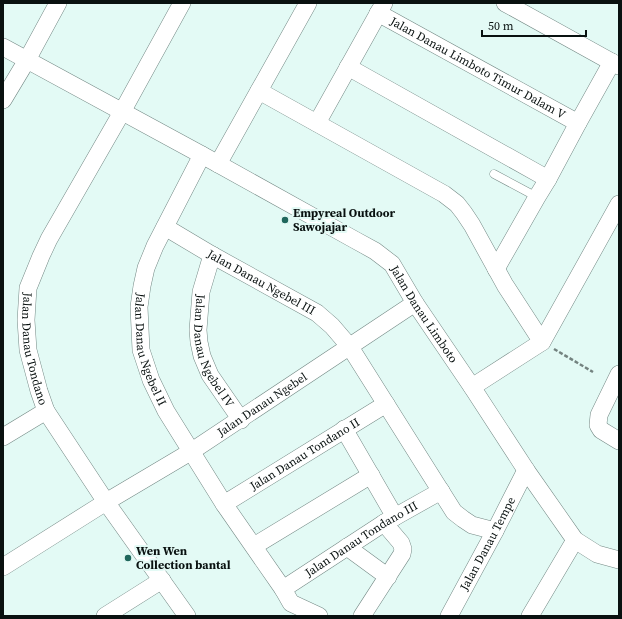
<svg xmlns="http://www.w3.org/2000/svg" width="622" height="619" font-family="'Source Serif 4',serif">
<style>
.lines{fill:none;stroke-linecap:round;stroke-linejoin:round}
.lane-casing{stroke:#748985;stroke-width:9}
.street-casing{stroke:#748985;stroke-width:18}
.path{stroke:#748380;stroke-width:2.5;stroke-dasharray:4 2;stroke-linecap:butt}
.lane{stroke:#fff;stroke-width:8}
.street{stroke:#fff;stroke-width:17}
.poi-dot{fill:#1f675c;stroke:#e3faf5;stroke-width:1.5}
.labels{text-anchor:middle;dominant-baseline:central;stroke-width:4;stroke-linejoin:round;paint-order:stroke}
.street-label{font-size:12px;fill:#091110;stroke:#e3faf5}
.poi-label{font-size:12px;font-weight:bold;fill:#091110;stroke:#e3faf5;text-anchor:start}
</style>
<rect width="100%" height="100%" fill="#e3faf5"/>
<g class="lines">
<defs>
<polyline id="lane" points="494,174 537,197"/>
<g id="street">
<path id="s1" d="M182 3 122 112 49 239 41 256 28 288 26 320 28 350 39 391 46 411 106 502 187 616"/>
<polyline points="505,3 619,66"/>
<path id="s2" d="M378 13 578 123"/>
<path id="s3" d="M3 47 202 155 355 240 375 251 392 264 415 303 472 387 526 470 575 540 597 554 619 560"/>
<polyline points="348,67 548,179"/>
<polyline points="259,91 444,194 457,204 464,213 472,225 505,285 542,342"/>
<polyline points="3,100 27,60 58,3"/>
<polyline points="317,123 384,3"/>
<path id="s4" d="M202 155 155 246 146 268 142 286 139 307 141 350 151 380 166 411 224 504 283 589 291 603 319 616"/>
<polyline points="218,164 308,3"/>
<path id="s5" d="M165 227 212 255 317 313 332 326 350 347 454 512 463 519 472 525 495 531"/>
<path id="s6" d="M212 255 201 292 198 330 199 342 202 356 210 375 241 420"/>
<polyline points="496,269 537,197 548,179 578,123 612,62"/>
<polyline points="619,374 599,415 598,425 601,430 619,441"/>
<polyline points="472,387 542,342 619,204"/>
<polyline points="344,429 395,517"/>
<polyline points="3,437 46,411"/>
<path id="s7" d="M224 504 386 404"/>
<polyline points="254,546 371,475"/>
<polyline points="347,547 388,577"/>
<path id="s8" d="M3 567 106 502 192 451 415 303"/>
<path id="s9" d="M283 589 384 523 441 491"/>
<polyline points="105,616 162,580"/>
<polyline points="362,616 402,554 403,549 401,543 384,523"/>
<path id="s10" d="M449 616 495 531 526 470"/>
<polyline points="530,616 575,540"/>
</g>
</defs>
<!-- lane casing -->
<use href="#lane" class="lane-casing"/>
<!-- street casing -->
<use href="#street" class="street-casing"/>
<!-- path -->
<polyline class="path" points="554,349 593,372"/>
<!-- lane -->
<use href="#lane" class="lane"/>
<!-- street -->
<use href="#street" class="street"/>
</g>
<!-- markers -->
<g class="poi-dot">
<circle cx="285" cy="220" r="4"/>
<circle cx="128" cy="558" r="4"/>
</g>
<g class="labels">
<!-- street labels -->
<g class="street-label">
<text stroke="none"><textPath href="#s2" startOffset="114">Jalan Danau Limboto Timur Dalam V</textPath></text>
<text stroke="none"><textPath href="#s5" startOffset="111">Jalan Danau Ngebel III</textPath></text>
<text stroke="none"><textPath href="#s3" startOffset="505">Jalan Danau Limboto</textPath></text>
<text stroke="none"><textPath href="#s1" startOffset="386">Jalan Danau Tondano</textPath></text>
<text stroke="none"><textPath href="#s4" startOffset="210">Jalan Danau Ngebel II</textPath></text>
<text stroke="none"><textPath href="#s6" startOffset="101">Jalan Danau Ngebel IV</textPath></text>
<text stroke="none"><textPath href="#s8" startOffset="306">Jalan Danau Ngebel</textPath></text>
<text stroke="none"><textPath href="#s7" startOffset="95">Jalan Danau Tondano II</textPath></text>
<text stroke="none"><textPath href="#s9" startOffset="93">Jalan Danau Tondano III</textPath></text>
<text stroke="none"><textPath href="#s10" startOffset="82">Jalan Danau Tempe</textPath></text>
</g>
<!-- poi labels -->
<g class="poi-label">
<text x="293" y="213">Empyreal Outdoor<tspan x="293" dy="14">Sawojajar</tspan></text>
<text x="136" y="551">Wen Wen<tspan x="136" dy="14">Collection bantal</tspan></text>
</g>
</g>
<!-- border -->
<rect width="622" height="619" fill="none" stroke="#091110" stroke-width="8"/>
<!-- scale -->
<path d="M482 30v6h104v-6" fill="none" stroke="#091110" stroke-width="2"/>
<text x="488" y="30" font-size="12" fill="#091110" stroke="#e3faf5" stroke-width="3" paint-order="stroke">50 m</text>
</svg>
